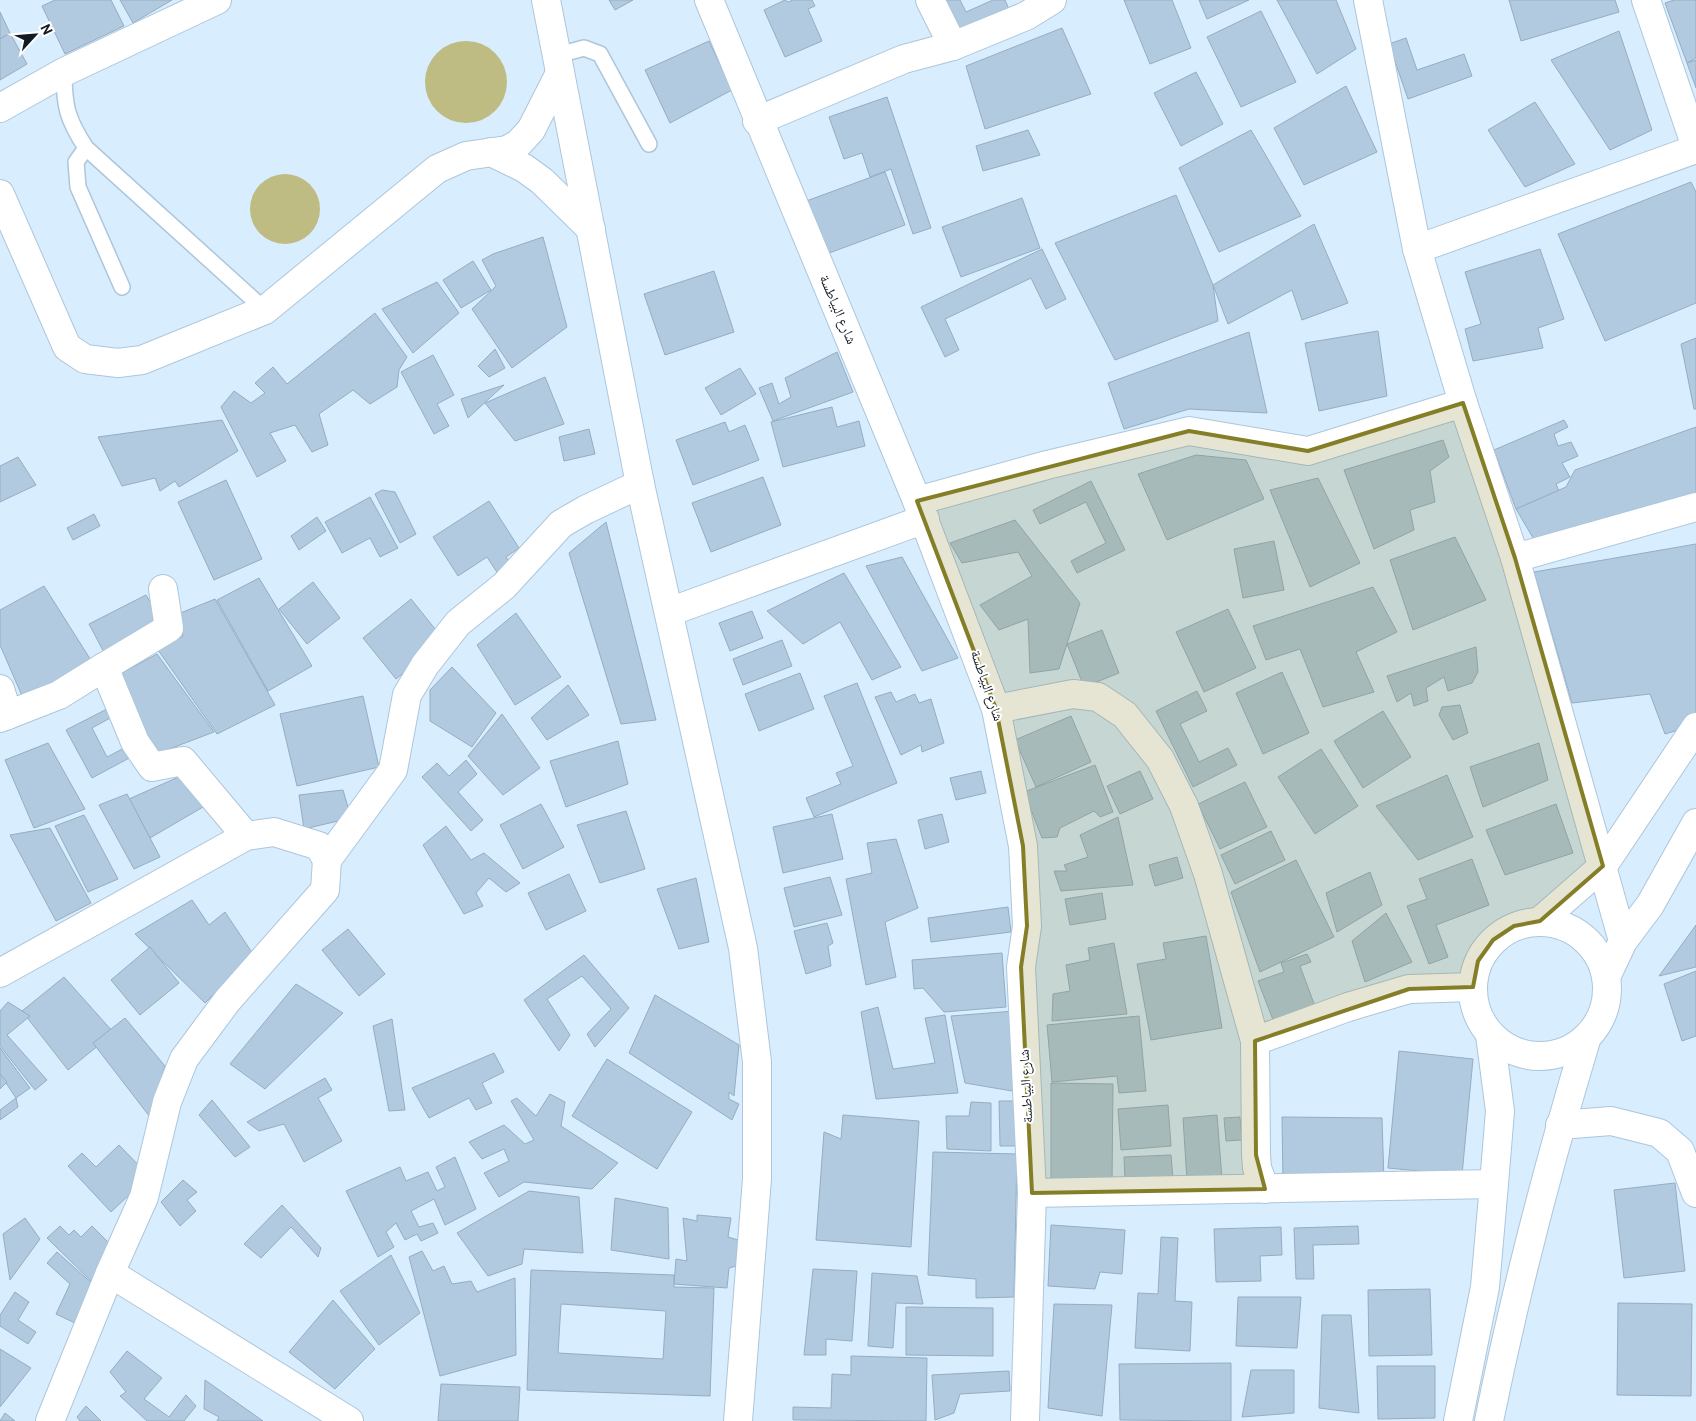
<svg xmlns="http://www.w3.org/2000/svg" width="1696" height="1421" font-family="Overpass,'Noto Naskh Arabic',sans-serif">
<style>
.green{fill:#bebc82}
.building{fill:#b1cadf;stroke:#95adc2;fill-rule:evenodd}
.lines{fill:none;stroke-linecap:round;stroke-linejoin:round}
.service-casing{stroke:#adc6db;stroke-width:18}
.minor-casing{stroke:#adc6db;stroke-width:30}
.tertiary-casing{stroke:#adc6db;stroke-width:30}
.service{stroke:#fff;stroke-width:15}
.minor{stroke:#fff;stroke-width:28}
.tertiary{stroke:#fff;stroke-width:28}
.marked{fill:#847f27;fill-opacity:0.2;stroke:#847f27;stroke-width:4;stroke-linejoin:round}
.labels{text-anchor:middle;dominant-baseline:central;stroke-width:4;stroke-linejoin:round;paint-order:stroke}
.street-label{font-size:14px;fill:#121b23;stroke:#fff}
</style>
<rect width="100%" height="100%" fill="#d8edfe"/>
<!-- green -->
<g class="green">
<circle cx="466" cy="82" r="41"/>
<circle cx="285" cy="209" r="35"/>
</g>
<!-- building -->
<g class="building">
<polygon points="55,0 111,0 124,26 65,54 42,6"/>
<polygon points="120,0 172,0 133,23"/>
<polygon points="609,0 633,0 615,10"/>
<polygon points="785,0 788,2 793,0 812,0 815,6 808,9 822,41 785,57 764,10"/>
<polygon points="936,0 960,0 966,12 993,0 1005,0 1011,14 953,39"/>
<polygon points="1124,0 1172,0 1191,48 1150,64"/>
<polygon points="1199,0 1249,0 1207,19"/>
<polygon points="1277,0 1336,0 1356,49 1317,74"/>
<polygon points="1509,0 1615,0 1619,12 1521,41"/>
<polygon points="1674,0 1696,0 1696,58 1687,63 1665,3"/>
<polygon points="1261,11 1296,82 1241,107 1207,37"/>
<polygon points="0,12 10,33 0,39"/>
<polygon points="1062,28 1091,94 985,129 966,66"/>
<polygon points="1619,31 1652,130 1610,150 1551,60"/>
<polygon points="10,33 27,64 0,80 0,39"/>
<polygon points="1406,38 1417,70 1464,54 1472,76 1408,99 1389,44"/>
<polygon points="709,41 732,90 670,123 645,70"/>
<polygon points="1696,60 1696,88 1687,63"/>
<polygon points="1196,72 1223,124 1181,146 1154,93"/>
<polygon points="1346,86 1377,152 1304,185 1274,128"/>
<polygon points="887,97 931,228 913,234 891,169 870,177 862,153 844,159 829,117"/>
<polygon points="1535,102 1575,164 1525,187 1488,130"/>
<polygon points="1028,130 1040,155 983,171 976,146"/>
<polygon points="1251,130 1301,216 1219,252 1179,168"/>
<polygon points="885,172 905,225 821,256 801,203"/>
<polygon points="1691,182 1696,192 1696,303 1605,341 1558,234"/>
<polygon points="1176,195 1213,285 1218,321 1115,360 1055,243"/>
<polygon points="1022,198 1040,248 961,277 942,227"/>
<polygon points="1314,224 1348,303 1302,320 1292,290 1228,324 1213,285"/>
<polygon points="543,237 567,327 512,368 472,309 496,286 482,260 493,254"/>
<polygon points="1042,249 1066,299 1046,309 1031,278 945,319 959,350 945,357 921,307"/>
<polygon points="1540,249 1564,319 1538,328 1543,348 1473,361 1465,329 1481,324 1465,272"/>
<polygon points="473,261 491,290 461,308 443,280"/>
<polygon points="714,271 734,332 665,355 644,294"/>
<polygon points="437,282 459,313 413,353 382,309"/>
<polygon points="375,313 407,357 399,370 397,387 370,404 353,390 319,414 328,445 312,452 295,425 270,433 286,461 257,477 221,407 234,391 251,403 265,393 255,383 273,367 287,384"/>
<polygon points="1378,331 1387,396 1319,411 1305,343"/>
<polygon points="1249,332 1267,413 1189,409 1124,429 1108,383"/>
<polygon points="1696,338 1696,409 1694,409 1681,344"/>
<polygon points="495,349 505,368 489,377 478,366"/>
<polygon points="837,352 853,392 773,421 759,388 772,383 779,404 791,397 785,378"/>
<polygon points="433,355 454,395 437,404 449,426 434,434 401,372"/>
<polygon points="740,368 756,394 721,415 705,388"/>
<polygon points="545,377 564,424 515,441 485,403"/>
<polygon points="504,385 468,418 461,399"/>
<polygon points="832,407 837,427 859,421 865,446 783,467 771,422"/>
<polygon points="222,420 238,451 179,487 175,481 160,491 155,478 122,486 98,437"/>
<polygon points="1564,420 1568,427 1554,434 1558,446 1571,442 1578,456 1562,463 1570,477 1556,484 1559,491 1516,509 1494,450"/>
<polygon points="725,422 729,432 745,425 759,460 693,485 676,440"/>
<polygon points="1696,427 1696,502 1539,548 1516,509 1566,487 1575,470"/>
<polygon points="589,429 595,454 564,461 559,437"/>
<polygon points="1443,440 1449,457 1430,471 1435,502 1410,510 1414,530 1374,549 1344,470"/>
<polygon points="1196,455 1246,460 1264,499 1167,540 1138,474"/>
<polygon points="18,457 36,485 0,502 0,466"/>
<polygon points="763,477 781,525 711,552 692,503"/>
<polygon points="1318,478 1360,563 1310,587 1270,490"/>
<polygon points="226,480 262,559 214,580 178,502"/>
<polygon points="1091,481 1125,550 1077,573 1071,561 1106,543 1086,502 1040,524 1033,510"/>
<polygon points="382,490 395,492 416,534 400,543 375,494"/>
<polygon points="370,497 398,548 380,557 370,538 342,553 325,522"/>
<polygon points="489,501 519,548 506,557 515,572 502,580 487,557 458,576 433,537"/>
<polygon points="94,514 100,526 73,540 67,528"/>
<polygon points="317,517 326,531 299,550 291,536"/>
<polygon points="1015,520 1080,603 1059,669 1030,673 1028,619 999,630 980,605 1032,576 1018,552 962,563 950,543"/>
<polygon points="606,522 656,720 621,724 569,553"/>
<polygon points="1455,537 1486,600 1413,630 1390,560"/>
<polygon points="1274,541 1284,590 1243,598 1234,549"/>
<polygon points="1696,544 1696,714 1688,727 1665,734 1650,694 1572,703 1534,572"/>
<polygon points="902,557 958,658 922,671 866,566"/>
<polygon points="844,573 901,667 872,680 840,622 803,644 767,611"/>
<polygon points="259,578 312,666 268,691 217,600"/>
<polygon points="313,582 340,618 307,644 279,609"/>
<polygon points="44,586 94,665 26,705 0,645 0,610"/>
<polygon points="1373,587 1397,632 1356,652 1374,692 1323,707 1300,649 1266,660 1253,626"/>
<polygon points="146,595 162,622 107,658 89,624"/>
<polygon points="215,599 275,705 217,734 158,650 183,636 178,614"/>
<polygon points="411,599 444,640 396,679 363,638"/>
<polygon points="1228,609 1256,668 1204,692 1176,632"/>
<polygon points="752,611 763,638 730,651 719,623"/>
<polygon points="516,613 561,677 515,705 477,645"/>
<polygon points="1102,630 1119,673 1084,687 1067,644"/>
<polygon points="782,640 792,666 743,685 733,659"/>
<polygon points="1476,647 1478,672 1472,683 1448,691 1444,677 1426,688 1428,701 1414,706 1411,693 1397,702 1387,676"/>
<polygon points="157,654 214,732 156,754 145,741 120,674"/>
<polygon points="452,667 496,713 472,747 430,721 430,690"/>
<polygon points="1282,672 1309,733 1263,754 1236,693"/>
<polygon points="800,673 814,709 759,731 745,694"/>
<polygon points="857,683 897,783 814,817 806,798 841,784 836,773 853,766 824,696"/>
<polygon points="568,685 589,715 547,740 531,718"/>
<polygon points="1197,691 1207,711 1180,724 1199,762 1228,748 1237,765 1193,787 1156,711"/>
<polygon points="891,692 896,702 915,694 919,703 931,699 944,743 922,752 921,745 901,755 875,697"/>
<polygon points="363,696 379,767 297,786 280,714"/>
<polygon points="1460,705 1468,733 1453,740 1439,715 1442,707"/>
<polygon points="107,709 112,717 92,728 107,757 128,746 133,756 92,778 66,730"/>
<polygon points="1383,711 1411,757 1363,788 1334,741"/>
<polygon points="502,714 540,768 503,795 468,756"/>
<polygon points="1071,716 1091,762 1036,787 1015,740"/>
<polygon points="618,741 628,784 566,807 550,761"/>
<polygon points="48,743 85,809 34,828 5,760"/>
<polygon points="1539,743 1548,780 1483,807 1470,767"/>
<polygon points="1321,749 1358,806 1315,834 1278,777"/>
<polygon points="466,760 477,774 458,792 483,820 471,831 422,777 437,763 449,776"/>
<polygon points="1095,765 1113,812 1100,817 1094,811 1060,828 1057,837 1042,838 1024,792"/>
<polygon points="981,771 986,793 956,800 950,778"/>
<polygon points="1140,771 1153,799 1120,814 1107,786"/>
<polygon points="183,775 203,807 150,838 129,799"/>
<polygon points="1447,775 1473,837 1418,860 1376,806"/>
<polygon points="1245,782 1267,827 1220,849 1198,804"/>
<polygon points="343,790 351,818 304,829 299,795"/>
<polygon points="127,794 160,857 134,869 99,805"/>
<polygon points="541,804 564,847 523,869 500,825"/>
<polygon points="1556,804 1573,853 1505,875 1486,830"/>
<polygon points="626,811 645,869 600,883 577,825"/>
<polygon points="832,814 843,859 783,873 773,827"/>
<polygon points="942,814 949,842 925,849 918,820"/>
<polygon points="84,815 118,879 88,892 55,826"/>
<polygon points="1118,817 1133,885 1061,891 1054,871 1067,871 1064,865 1088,857 1080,835"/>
<polygon points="446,826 471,860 484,853 520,883 506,892 489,878 476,893 483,906 464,914 423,845"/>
<polygon points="50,828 91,903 56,921 10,835"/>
<polygon points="1271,831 1285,860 1235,884 1221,855"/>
<polygon points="896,839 918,908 885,922 896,977 866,985 846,879 872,873 867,843"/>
<polygon points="1177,857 1183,878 1155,886 1149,865"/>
<polygon points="1472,859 1489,905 1436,925 1448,957 1429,964 1407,906 1427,899 1419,879"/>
<polygon points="1296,860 1334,937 1260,972 1231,892"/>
<polygon points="1370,872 1382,905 1337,932 1326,893"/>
<polygon points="569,874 586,911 546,930 528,893"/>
<polygon points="830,877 842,915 794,927 784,888"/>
<polygon points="696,878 709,942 679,949 657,889"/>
<polygon points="1102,893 1106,919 1070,925 1065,899"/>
<polygon points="192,900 209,925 225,912 253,954 205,1003 135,934"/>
<polygon points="1008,907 1011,932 931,942 928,918"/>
<polygon points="1386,913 1412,962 1365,982 1352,941"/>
<polygon points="827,923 833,943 828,946 831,966 806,974 794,931"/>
<polygon points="1696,925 1696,967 1659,976"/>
<polygon points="348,929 385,974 359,996 322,950"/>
<polygon points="1206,936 1222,1028 1151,1040 1137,964 1166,959 1163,943"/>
<polygon points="1114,943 1127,1014 1052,1021 1053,994 1070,991 1066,965 1090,960 1088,948"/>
<polygon points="150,947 179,983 140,1015 111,980"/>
<polygon points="1002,953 1006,1007 944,1012 923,988 914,989 912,960"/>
<polygon points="1307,954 1311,962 1300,966 1316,1009 1275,1025 1258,981 1284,972 1281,963"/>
<polygon points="584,955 629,1008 595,1047 587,1034 611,1009 582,976 547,999 570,1035 559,1051 524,1000"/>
<polygon points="1696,971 1696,1036 1682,1041 1664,984"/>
<polygon points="64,977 114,1033 68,1070 22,1011"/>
<polygon points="296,984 343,1013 265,1089 230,1064"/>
<polygon points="655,995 739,1045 734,1096 729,1092 729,1099 739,1104 732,1120 629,1053"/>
<polygon points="8,1002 30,1016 7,1035 47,1080 35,1090 0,1046 0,1011"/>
<polygon points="878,1007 893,1069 935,1063 925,1018 945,1015 958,1093 876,1099 861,1012"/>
<polygon points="1014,1011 1018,1092 965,1083 951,1016"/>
<polygon points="1139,1016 1146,1091 1119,1093 1117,1076 1052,1082 1047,1025"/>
<polygon points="125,1018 165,1066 150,1117 93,1043"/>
<polygon points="392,1019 405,1110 389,1111 373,1026"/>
<polygon points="0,1048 30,1088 16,1098 0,1074"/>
<polygon points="1399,1051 1473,1059 1462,1175 1388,1168"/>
<polygon points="494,1053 504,1072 482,1083 492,1103 476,1110 469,1098 429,1118 412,1088"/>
<polygon points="607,1059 692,1112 657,1169 572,1116"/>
<polygon points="0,1074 7,1082 0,1089"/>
<polygon points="325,1078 332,1090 318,1098 342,1141 304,1162 284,1124 259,1131 247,1122"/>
<polygon points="1051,1083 1113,1084 1112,1184 1051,1184"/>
<polygon points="550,1094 565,1102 561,1126 618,1163 592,1189 524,1182 499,1197 484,1173 509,1161 504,1149 482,1159 469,1142 504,1125 525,1144 534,1140 511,1101 517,1098 536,1116"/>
<polygon points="16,1098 18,1107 0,1120 0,1110"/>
<polygon points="212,1100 250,1147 235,1157 199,1115"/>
<polygon points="999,1101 1018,1101 1017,1146 1000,1146"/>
<polygon points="971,1102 991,1103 991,1151 947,1149 946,1116 969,1116"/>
<polygon points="1168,1105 1171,1146 1121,1150 1118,1109"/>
<polygon points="843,1115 919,1121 911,1247 816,1240 824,1132 841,1139"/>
<polygon points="1217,1115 1222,1179 1187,1181 1183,1118"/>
<polygon points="1240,1117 1242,1140 1226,1141 1224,1118"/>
<polygon points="1282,1117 1382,1118 1384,1182 1283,1185"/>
<polygon points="119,1145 149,1176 111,1212 68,1166 82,1153 96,1167"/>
<polygon points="933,1152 1017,1154 1014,1297 976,1298 976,1279 928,1275"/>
<polygon points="1171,1155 1173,1179 1125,1181 1124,1157"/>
<polygon points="455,1157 476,1209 445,1225 434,1199 411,1211 419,1227 433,1223 438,1233 421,1241 417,1234 405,1240 396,1223 386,1232 394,1247 378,1257 346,1191 400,1167 406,1181 428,1172 437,1191 445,1187 436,1167"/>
<polygon points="183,1180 197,1192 187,1200 196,1211 180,1226 161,1202"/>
<polygon points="1675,1183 1685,1271 1624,1278 1614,1190"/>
<polygon points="529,1191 579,1197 583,1253 524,1249 522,1264 488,1276 457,1233"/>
<polygon points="615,1198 668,1208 669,1259 611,1250"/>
<polygon points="282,1205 321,1248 318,1257 291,1227 261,1258 244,1244"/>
<polygon points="697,1215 731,1218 728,1237 738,1240 736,1266 729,1268 727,1288 674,1284 676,1259 687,1261 683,1218 697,1221"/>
<polygon points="25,1218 40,1239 10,1280 3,1234"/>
<polygon points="1051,1225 1125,1230 1122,1274 1100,1272 1095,1289 1048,1286"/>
<polygon points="60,1226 69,1235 74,1230 81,1237 92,1226 113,1247 101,1258 110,1266 93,1283 47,1238"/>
<polygon points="1358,1226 1359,1244 1313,1245 1314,1279 1296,1279 1294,1228"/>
<polygon points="1281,1227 1282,1255 1260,1256 1261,1281 1216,1282 1214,1229"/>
<polygon points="1161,1237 1178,1238 1175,1301 1192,1302 1190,1351 1135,1348 1138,1293 1158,1294"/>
<polygon points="422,1251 433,1271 444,1266 452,1284 471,1281 477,1292 515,1278 516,1355 440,1376 409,1257"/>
<polygon points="57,1252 95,1286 77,1324 56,1314 70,1284 47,1263"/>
<polygon points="391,1255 420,1313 379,1345 340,1291"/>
<polygon points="813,1269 857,1271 852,1341 826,1339 826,1355 804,1355"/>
<path d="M531 1270 674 1275V1287L714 1288 710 1396 527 1390ZM561 1304 666 1311 663 1359 558 1353Z"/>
<polygon points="872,1273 917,1276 923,1304 896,1303 893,1348 868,1346"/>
<polygon points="1430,1289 1432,1355 1369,1356 1368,1290"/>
<polygon points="15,1292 29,1302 18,1320 36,1332 28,1344 0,1326 0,1315"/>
<polygon points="1238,1297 1301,1297 1297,1348 1236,1346"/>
<polygon points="333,1300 375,1349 335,1389 289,1352"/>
<polygon points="1618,1303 1692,1304 1691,1396 1617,1395"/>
<polygon points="1054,1304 1112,1305 1102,1416 1048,1408"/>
<polygon points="906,1307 993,1308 993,1356 906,1355"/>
<polygon points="1322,1315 1351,1315 1359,1413 1319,1408"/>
<polygon points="0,1349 31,1368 0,1407"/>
<polygon points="127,1351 162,1378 144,1399 169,1417 186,1395 196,1406 184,1421 147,1421 120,1396 126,1392 110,1372"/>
<polygon points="851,1356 927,1358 926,1421 793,1420 793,1407 831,1408 832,1374 851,1375"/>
<polygon points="1231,1363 1231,1421 1120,1420 1119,1364"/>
<polygon points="1377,1366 1435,1366 1435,1418 1378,1419"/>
<polygon points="1251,1370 1294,1370 1294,1413 1242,1417"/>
<polygon points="1009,1371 1010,1391 960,1394 954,1413 935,1420 932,1375"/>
<polygon points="205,1380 263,1421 217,1421 219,1417 204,1409"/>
<polygon points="441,1384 520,1387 518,1421 438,1421"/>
<polygon points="86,1406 101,1421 80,1421 77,1417"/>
<polygon points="5,1413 15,1421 0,1421"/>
</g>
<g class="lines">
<defs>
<g id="service">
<polyline points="558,55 584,48 600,54 649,144"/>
<path d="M64 72C64 106 67 119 86 148L265 310"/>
<polyline points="86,148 76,162 78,187 122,287"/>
</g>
<g id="minor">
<polyline points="546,0 640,484 743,948 757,1062 757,1179 738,1421"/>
<polyline points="709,0 917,501 996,709 1023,846 1027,926 1021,967 1032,1193 1025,1421"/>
<polyline points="930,0 953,46"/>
<polyline points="1368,0 1417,249 1463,403 1515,558 1623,941"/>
<polyline points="1646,0 1696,147"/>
<polyline points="0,108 64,72 217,0"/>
<polyline points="757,121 904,59 953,46 1026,16 1052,0"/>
<polyline points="491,152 524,168 542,181 591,229"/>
<polyline points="0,194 67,347 85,359 118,363 142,360 265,310 437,169 466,156 507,150 518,144 531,130 560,73"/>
<polyline points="1417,249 1696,149"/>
<polyline points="917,501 1047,465 1189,431 1308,451 1463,403"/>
<polyline points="1515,558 1696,507"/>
<polyline points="669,612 925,519"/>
<polyline points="104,667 169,628 163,589"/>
<polyline points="0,689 8,715"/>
<polyline points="996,709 1073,694 1098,697 1125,715 1160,759 1184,806 1208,874 1255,1041 1256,1155 1257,1168 1265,1189"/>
<polyline points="0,718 59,695 104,667 135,742 152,767 183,761 246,836"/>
<polyline points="0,973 246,836 274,832 319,846 327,860"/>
<polyline points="1255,1041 1348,1007 1409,989 1473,987"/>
<polyline points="1560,1125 1611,1121 1659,1133 1680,1151 1696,1193"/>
<polyline points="1032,1193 1494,1184"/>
<polyline points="110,1273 349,1421"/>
<polyline points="50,1421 110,1273 144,1197 167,1102 184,1059 227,1001 325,890 327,860 393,770 407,695 425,665 458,623 504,586 561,524 585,510 640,484"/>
</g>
<g id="tertiary">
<polyline points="1540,921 1603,866 1696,727"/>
<circle cx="1540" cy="989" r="67"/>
<polyline points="1607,975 1623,941 1650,905 1696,823"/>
<polyline points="1458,1421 1485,1287 1494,1184 1500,1111 1490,1035"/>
<path d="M1489 1421C1515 1293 1548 1166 1586 1040"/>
</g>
</defs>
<!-- service casing -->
<use href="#service" class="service-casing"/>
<!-- minor casing -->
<use href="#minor" class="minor-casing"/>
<!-- tertiary casing -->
<use href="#tertiary" class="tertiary-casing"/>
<!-- service -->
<use href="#service" class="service"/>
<!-- minor -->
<use href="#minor" class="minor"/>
<!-- tertiary -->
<use href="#tertiary" class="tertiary"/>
</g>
<!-- marked area -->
<path class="marked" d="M1463 403 1515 558 1603 866 1540 921 1514 926 1493 940 1478 961 1473 987 1409 989 1255 1041 1256 1155 1265 1189 1032 1193 1021 967 1027 926 1023 846 996 709 917 501 1189 431 1308 451Z"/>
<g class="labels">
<!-- street labels -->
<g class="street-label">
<text transform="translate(837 310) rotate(67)">شارع البياطسة</text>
<text transform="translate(986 686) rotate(71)">شارع البياطسة</text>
<text transform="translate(1027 1086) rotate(-93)">شارع البياطسة</text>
</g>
</g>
<!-- north arrow -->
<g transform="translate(35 35) rotate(64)" stroke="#ffffff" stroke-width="4" paint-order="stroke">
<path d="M0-4L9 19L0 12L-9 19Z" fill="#121b23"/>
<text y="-8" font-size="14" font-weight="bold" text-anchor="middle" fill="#121b23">N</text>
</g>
</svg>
